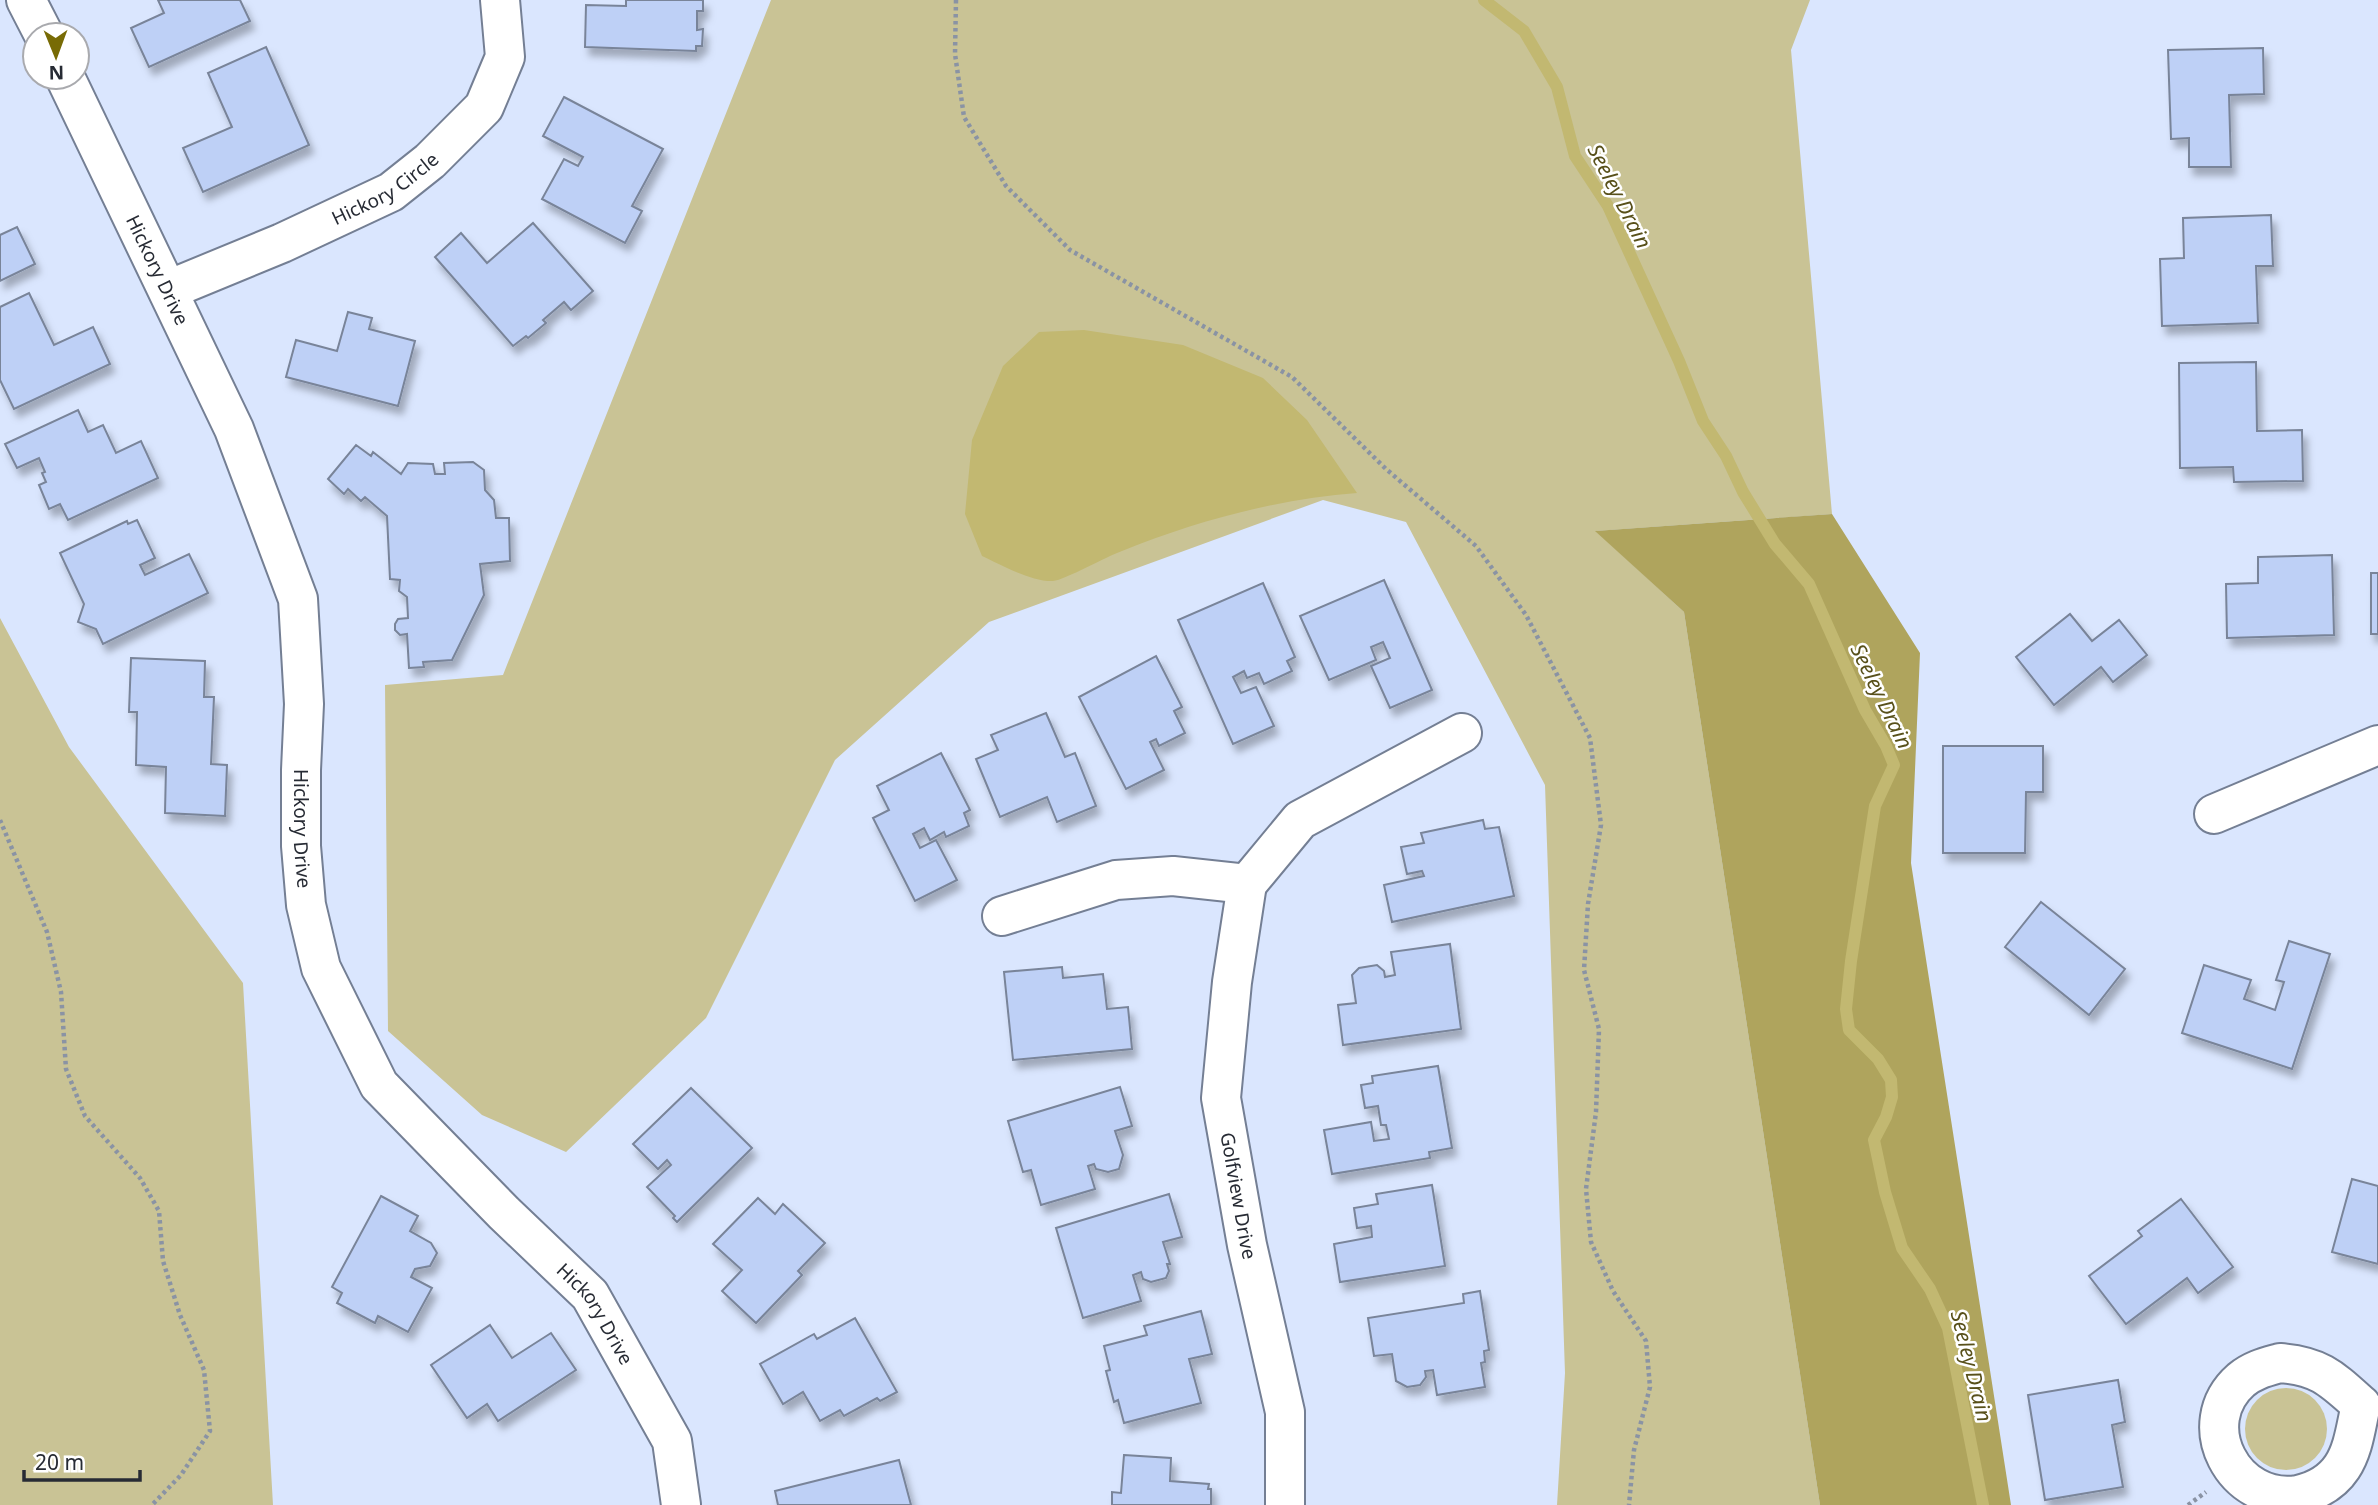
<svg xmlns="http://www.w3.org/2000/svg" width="2378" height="1505" font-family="'Noto Sans',sans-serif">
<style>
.green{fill:#c9c395}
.forest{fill:#afa45d}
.water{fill:#c2b871}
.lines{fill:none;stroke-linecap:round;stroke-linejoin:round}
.stream{stroke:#c2b871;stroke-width:12}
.building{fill:#bed0f6;stroke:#798499;stroke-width:2;filter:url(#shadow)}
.minor-casing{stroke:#747f94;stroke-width:42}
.path{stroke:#8a93a4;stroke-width:4.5;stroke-dasharray:3.5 3.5;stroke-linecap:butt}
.minor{stroke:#fff;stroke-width:38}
.labels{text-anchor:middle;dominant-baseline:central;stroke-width:5;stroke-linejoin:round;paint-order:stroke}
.street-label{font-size:19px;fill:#272b34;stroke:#fff}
.water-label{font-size:21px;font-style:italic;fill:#58501a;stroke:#fff}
</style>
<defs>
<filter id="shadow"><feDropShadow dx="4.5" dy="8" stdDeviation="3.5" flood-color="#0004"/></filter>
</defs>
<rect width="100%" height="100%" fill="#dae6fe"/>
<!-- green -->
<g class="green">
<polygon points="771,0 1810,0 1791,50 1832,514 1596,531 1684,612 1820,1505 1557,1505 1565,1373 1545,785 1406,522 1323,500 989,622 835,760 706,1018 566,1152 482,1115 388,1031 385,685 503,675"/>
<polygon points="0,618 69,747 243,983 273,1505 0,1505"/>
<circle cx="2286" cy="1429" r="41"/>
</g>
<!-- forest -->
<polygon class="forest" points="1832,514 1920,653 1911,863 2011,1505 1820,1505 1684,612 1595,531"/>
<!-- water -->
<path class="water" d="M1084 330 1183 345 1263 378 1307 420 1357 493C1277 499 1196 521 1122 551 1107 556 1065 580 1053 581 1032 582 1001 565 982 556L965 514 972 440 1003 366 1039 332Z"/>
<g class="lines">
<!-- stream -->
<polyline class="stream" points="1484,0 1524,31 1557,87 1575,156 1608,206 1679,361 1703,421 1726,456 1743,492 1775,544 1809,584 1865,710 1886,746 1894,765 1875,806 1851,961 1846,1009 1849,1030 1878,1059 1891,1080 1892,1097 1886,1117 1874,1140 1885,1192 1902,1248 1930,1289 1948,1328 1983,1505"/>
</g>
<!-- building -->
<g class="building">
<polygon points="158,0 240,0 250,21 149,67 131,28 164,13"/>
<polygon points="626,0 703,0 703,11 697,11 697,30 703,29 702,46 696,46 696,51 585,47 586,5 626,6"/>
<polygon points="266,47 309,145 203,192 183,148 232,127 208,73"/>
<polygon points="2263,48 2264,94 2229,95 2231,167 2189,167 2189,138 2171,139 2168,50"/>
<polygon points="564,97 663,149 632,206 642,211 625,243 542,199 564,159 578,166 583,157 543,136"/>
<polygon points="2271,215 2273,266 2256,266 2258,323 2162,326 2160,259 2184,258 2183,218"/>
<polygon points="533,223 593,291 571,310 564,302 543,320 546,323 528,338 526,336 513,346 435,257 461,233 487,263"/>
<polygon points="17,227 35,264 0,281 0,235"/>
<polygon points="29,293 54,345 93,327 110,364 14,409 0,380 0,307"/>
<polygon points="348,312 372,318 369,329 415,341 398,406 286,377 296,340 337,351"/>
<polygon points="2256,362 2257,431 2302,430 2303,481 2234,482 2233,467 2180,468 2179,363"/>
<polygon points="78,410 88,432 103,425 116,453 141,441 158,478 68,520 60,504 49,509 39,485 46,482 42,473 45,472 39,458 17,468 5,444"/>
<polygon points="356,445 371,456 373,452 401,474 408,463 433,464 435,474 445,474 444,463 473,462 484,470 485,490 494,500 496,518 509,518 510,561 480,564 484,595 452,660 423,662 424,667 409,668 407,634 400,635 395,630 395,624 398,619 408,618 407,597 399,591 400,580 390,579 387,516 365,497 361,501 348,489 344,494 328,479"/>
<polygon points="137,520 155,558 140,565 145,575 189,554 208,593 103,644 96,629 78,622 84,604 60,553 127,521 128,524"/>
<polygon points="2332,555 2334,635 2227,638 2226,584 2258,583 2258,557"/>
<rect x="2371" y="573" width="7" height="61"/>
<polygon points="1384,580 1432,690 1390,708 1371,666 1390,658 1383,642 1371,647 1376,660 1329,680 1300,616"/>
<polygon points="1263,583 1295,657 1287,661 1292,671 1264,684 1259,673 1247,678 1244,671 1233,677 1241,693 1256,687 1274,726 1233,744 1178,620"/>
<polygon points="2070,614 2092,641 2119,620 2147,655 2113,682 2101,667 2054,705 2016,657"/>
<polygon points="1156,656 1182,707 1174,711 1185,733 1159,746 1156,739 1150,742 1164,770 1126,789 1079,697"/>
<polygon points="131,658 205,661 204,697 214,697 211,764 227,765 225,816 165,813 166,767 136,765 137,712 129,712"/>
<polygon points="1046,713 1065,757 1075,753 1096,806 1057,822 1047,797 1000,817 976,759 998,750 991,735"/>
<polygon points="1943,746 2043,746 2043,792 2026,792 2025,853 1943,853"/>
<polygon points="941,753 970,810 964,813 969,826 946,837 944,832 930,840 924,828 913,834 920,848 936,840 957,880 915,901 873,818 889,810 877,786"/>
<polygon points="1483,820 1485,829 1499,827 1514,896 1392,922 1384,885 1424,876 1422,871 1407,874 1401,847 1424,843 1421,833"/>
<polygon points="2041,902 2125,969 2089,1015 2005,947"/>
<polygon points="2289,941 2330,954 2292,1069 2182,1033 2204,965 2251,980 2244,999 2275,1010 2284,982 2276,980"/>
<polygon points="1450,944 1461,1029 1343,1045 1338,1005 1356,1003 1352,975 1359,968 1377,965 1384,971 1385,977 1395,975 1391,952"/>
<polygon points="1062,967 1063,978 1103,974 1107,1009 1128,1007 1132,1049 1013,1060 1004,972"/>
<polygon points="1438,1066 1452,1148 1429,1152 1430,1158 1332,1174 1324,1130 1371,1122 1374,1141 1389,1139 1386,1125 1381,1125 1378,1106 1365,1108 1361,1085 1373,1083 1372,1076"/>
<polygon points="1120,1087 1132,1126 1115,1131 1123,1155 1119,1169 1108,1172 1096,1169 1094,1164 1088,1166 1095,1189 1041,1205 1031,1170 1023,1172 1008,1121"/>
<polygon points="691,1088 752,1148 677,1222 673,1218 675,1216 647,1187 671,1165 667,1160 658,1169 633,1144"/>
<polygon points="2352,1179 2378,1186 2378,1264 2332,1252"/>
<polygon points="1432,1185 1445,1266 1340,1282 1334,1244 1372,1237 1371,1226 1357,1228 1354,1208 1378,1204 1376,1194"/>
<polygon points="1169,1194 1182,1237 1163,1242 1170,1264 1167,1264 1169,1271 1166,1278 1151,1282 1143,1279 1141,1272 1133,1275 1141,1301 1083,1318 1056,1228"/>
<polygon points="381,1196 418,1216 410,1231 431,1243 437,1253 430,1266 415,1269 411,1277 432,1288 408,1332 378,1316 375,1323 337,1303 342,1293 332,1287"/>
<polygon points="758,1198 775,1214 783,1204 825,1243 798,1271 802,1275 756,1323 722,1291 742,1270 713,1244"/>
<polygon points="2181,1199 2233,1267 2198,1293 2187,1278 2126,1324 2089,1276 2142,1236 2138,1231"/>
<polygon points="1480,1291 1489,1350 1484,1351 1485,1362 1481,1363 1485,1387 1437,1395 1433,1370 1425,1371 1426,1377 1420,1385 1407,1387 1396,1381 1392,1354 1374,1356 1368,1318 1464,1303 1463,1294"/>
<polygon points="1201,1311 1212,1354 1189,1359 1201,1403 1124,1423 1118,1400 1114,1402 1106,1371 1110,1370 1104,1346 1147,1335 1144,1326"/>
<polygon points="855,1318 897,1392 880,1401 877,1398 844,1416 840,1410 820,1421 803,1392 783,1404 760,1364 814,1334 817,1339"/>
<polygon points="490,1325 512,1358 551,1333 576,1370 498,1421 487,1404 467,1418 431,1365"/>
<polygon points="2118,1380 2125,1422 2112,1425 2123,1487 2045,1500 2028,1395"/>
<polygon points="1124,1455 1171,1458 1170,1481 1209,1484 1208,1489 1211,1489 1211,1505 1112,1505 1112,1492 1121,1493"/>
<polygon points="899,1460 911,1505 778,1505 775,1491"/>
</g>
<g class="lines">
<defs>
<g id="minor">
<polyline points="26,0 44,35"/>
<path id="s1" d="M65 77 234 429 298 599 304 704 301 770V846L306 905 321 968 379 1085 504 1213 590 1295 672 1441 681 1505"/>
<path id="s2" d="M168 290 282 243 391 192 430 161 484 107 505 57 500 0"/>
<polyline points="2214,814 2378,745"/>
<path id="s3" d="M1247 884 1232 982 1221 1098 1247 1245 1285 1412V1505"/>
<polyline points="1247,884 1300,820 1462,733"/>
<polyline points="1002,916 1116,880 1173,876 1247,884"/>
<path d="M2280 1363C2320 1366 2332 1379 2361 1405 2356 1425 2354 1449 2342 1467 2332 1482 2316 1491 2298 1495 2234 1505 2191 1424 2241 1380 2253 1370 2266 1367 2280 1363Z"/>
</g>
</defs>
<!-- minor casing -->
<use href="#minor" class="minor-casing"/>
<!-- path -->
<g class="path">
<polyline points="956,0 955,54 964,117 1006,186 1070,250 1292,377 1386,469 1476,546 1526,615 1590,738 1601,825 1588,904 1584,970 1599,1029 1596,1112 1586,1189 1591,1242 1613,1291 1646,1341 1650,1387 1634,1450 1629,1505"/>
<polyline points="0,820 47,932 61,992 66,1069 85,1116 140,1178 159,1211 163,1261 180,1315 204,1370 210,1431 181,1475 152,1505"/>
<polyline points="2188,1505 2206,1492"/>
</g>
<!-- minor -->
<use href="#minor" class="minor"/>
</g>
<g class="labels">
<!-- street labels -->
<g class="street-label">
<text stroke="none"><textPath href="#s2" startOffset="240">Hickory Circle</textPath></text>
<text stroke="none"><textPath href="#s1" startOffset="214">Hickory Drive</textPath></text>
<text stroke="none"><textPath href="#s1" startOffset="802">Hickory Drive</textPath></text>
<text stroke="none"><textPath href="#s3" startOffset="315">Golfview Drive</textPath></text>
<text stroke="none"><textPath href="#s1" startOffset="1390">Hickory Drive</textPath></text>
</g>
<!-- water labels -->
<g class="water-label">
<text transform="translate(1620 196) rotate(63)">Seeley Drain</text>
<text transform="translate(1882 696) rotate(64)">Seeley Drain</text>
<text transform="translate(1972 1366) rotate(76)">Seeley Drain</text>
</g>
</g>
<!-- north arrow -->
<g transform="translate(56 56) rotate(179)"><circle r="33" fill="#ffffff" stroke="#a9aaae" stroke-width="2"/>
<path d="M0-5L12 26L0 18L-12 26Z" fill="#786b05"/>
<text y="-10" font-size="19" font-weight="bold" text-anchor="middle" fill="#272b34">N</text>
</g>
<!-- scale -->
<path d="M24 1470v10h116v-10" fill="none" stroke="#272b34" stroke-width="3.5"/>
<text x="35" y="1470" font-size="21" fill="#272b34" stroke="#ffffff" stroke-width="5" paint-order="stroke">20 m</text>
</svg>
